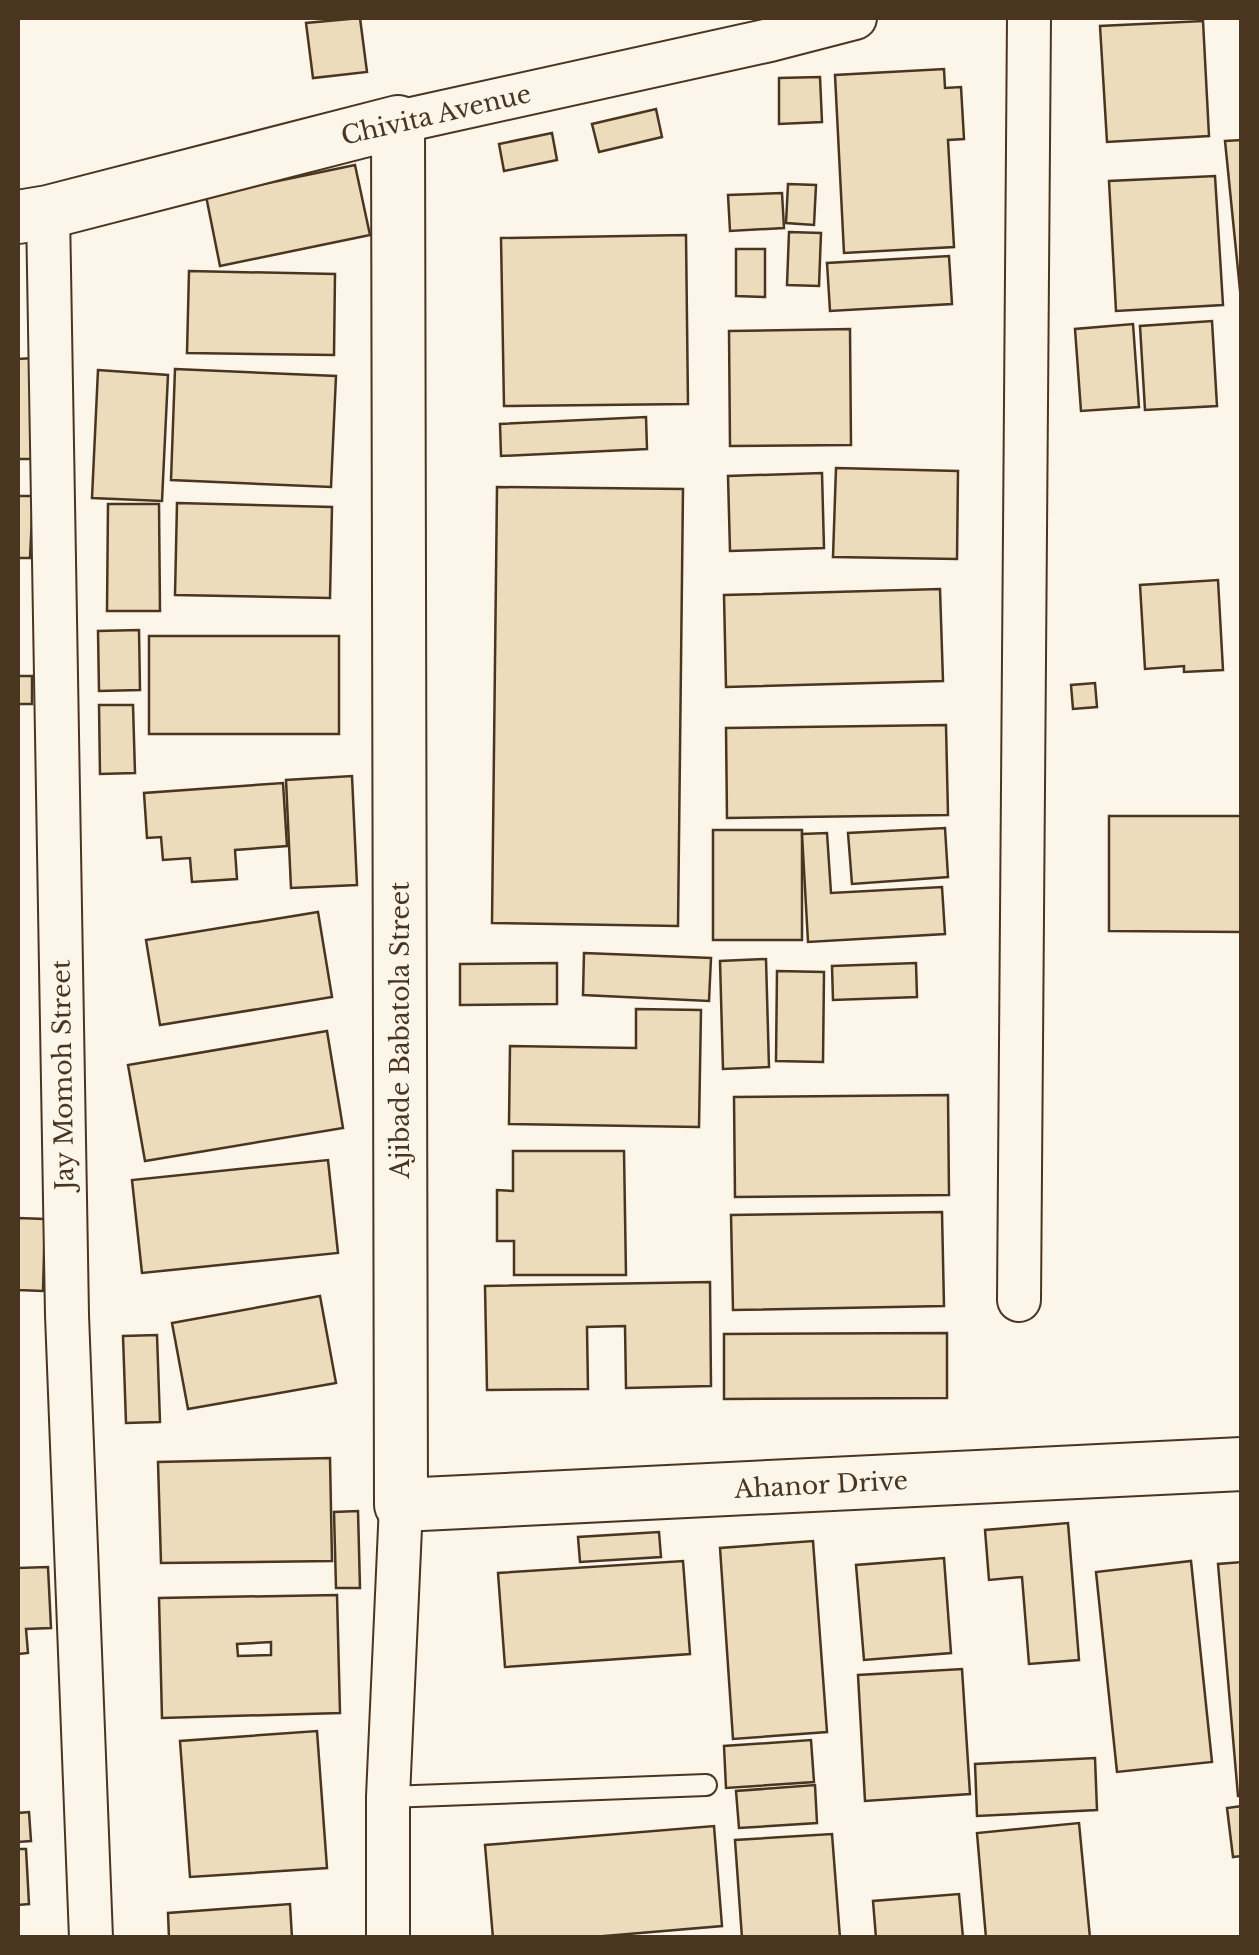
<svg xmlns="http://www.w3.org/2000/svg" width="1259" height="1955" font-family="'Libre Baskerville',serif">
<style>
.building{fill:#ecdcbc;stroke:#4a3520;stroke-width:2.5;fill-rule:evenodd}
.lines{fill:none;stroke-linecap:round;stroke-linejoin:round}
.service-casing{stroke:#4a3520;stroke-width:24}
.minor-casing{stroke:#4a3520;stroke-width:46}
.tertiary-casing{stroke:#4a3520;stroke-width:56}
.service{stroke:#fbf6e9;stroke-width:20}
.minor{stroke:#fbf6e9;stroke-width:42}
.tertiary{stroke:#fbf6e9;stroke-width:52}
.labels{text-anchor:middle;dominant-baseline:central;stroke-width:8;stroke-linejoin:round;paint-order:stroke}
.street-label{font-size:25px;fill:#4a3520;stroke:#fbf6e9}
</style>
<rect width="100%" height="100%" fill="#fbf6e9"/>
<!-- building -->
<g class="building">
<polygon points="360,18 367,72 313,78 306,23"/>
<polygon points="1203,21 1209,136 1107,142 1100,26"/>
<polygon points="944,69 945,88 961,87 964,139 948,140 954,247 844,253 835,75"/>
<polygon points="820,77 822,122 779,124 779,78"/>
<polygon points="656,109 662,137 599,152 592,124"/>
<polygon points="552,133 557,160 504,171 499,144"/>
<polygon points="1242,140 1242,310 1225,141"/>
<polygon points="355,165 370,235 220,266 206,196"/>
<polygon points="1215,176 1223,305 1116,311 1109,181"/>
<polygon points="788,184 816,185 814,225 786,223"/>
<polygon points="782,193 784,228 730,231 728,195"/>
<polygon points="789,232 821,233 819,286 787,285"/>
<polygon points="686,235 688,404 504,406 501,238"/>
<polygon points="736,249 765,249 765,297 736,296"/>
<polygon points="949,256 952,304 830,311 827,263"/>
<polygon points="189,271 335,274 334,355 187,353"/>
<polygon points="1212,321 1217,406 1145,410 1140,326"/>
<polygon points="1133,324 1139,407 1081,411 1075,329"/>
<polygon points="850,329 851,445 730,446 729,331"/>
<polygon points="34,358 35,459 18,459 18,359"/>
<polygon points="175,369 336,376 331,487 171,480"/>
<polygon points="98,370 168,375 162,501 92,498"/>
<polygon points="646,417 647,449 501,456 500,424"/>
<polygon points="836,468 958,471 957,559 833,557"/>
<polygon points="822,473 824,548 730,551 728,476"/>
<polygon points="497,487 683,489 678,926 492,923"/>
<polygon points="18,496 33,496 30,558 18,558"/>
<polygon points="177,503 332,507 330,598 175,595"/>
<polygon points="108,504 159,504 160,611 107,611"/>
<polygon points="1218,580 1223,670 1184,672 1184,666 1145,669 1140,585"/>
<polygon points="940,589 943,681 726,687 724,595"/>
<polygon points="139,630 140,690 99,691 98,631"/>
<rect x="149" y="636" width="190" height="98"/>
<rect x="18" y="676" width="14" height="28"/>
<polygon points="1095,683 1097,707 1073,709 1071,685"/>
<polygon points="99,705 133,705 135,773 100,774"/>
<polygon points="946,725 948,815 727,818 726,728"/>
<polygon points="352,776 357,885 291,888 286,780"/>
<polygon points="283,783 287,846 235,850 237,879 192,882 190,858 163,860 161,837 147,838 144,793"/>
<polygon points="1109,816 1242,816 1242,932 1109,931"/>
<polygon points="945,828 948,877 852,884 848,833"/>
<rect x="713" y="830" width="89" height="110"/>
<polygon points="827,833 831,893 942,887 945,934 808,942 802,834"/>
<polygon points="318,912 332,997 160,1025 146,940"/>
<polygon points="584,953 711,958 709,1001 583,995"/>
<polygon points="766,959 769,1067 723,1069 720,961"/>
<polygon points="557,963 557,1004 460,1005 460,964"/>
<polygon points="916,963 917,997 833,1000 832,966"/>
<polygon points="777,971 824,972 823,1062 776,1061"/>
<polygon points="636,1009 701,1010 699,1127 509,1124 510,1046 636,1048"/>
<polygon points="327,1031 343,1128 145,1161 128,1065"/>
<polygon points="948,1095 949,1195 735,1197 734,1097"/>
<polygon points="513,1151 624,1151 626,1275 514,1275 514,1241 497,1241 497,1190 513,1191"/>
<polygon points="328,1160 338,1253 142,1273 132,1180"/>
<polygon points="942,1212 944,1306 733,1310 731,1215"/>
<polygon points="18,1218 45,1219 43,1291 18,1290"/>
<polygon points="710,1282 711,1386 626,1388 625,1326 587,1327 588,1389 487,1390 485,1286"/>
<polygon points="320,1296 336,1383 188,1409 172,1323"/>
<polygon points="947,1333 947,1398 724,1399 724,1334"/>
<polygon points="157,1335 160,1422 126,1423 123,1336"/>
<polygon points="330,1458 332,1561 161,1563 158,1462"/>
<polygon points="358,1511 360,1588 336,1588 334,1512"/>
<polygon points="1068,1523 1079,1660 1029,1664 1022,1577 989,1580 985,1530"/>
<polygon points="659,1532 661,1557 580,1562 578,1537"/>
<polygon points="813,1541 827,1732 733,1739 720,1548"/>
<polygon points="18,1554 18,1568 48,1567 51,1628 26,1629 28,1653 18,1654"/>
<polygon points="944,1558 951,1653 864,1660 856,1565"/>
<polygon points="683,1561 690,1654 505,1667 498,1573"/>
<polygon points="1191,1561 1212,1762 1117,1772 1096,1572"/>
<polygon points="1242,1562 1242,1796 1238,1796 1218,1564"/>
<path d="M337 1595 340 1713 162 1718 159 1598ZM271 1642V1655L238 1656 237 1644Z"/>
<polygon points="962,1669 970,1794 865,1801 858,1675"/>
<polygon points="317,1731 327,1868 190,1877 180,1741"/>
<polygon points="811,1740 814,1782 726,1788 724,1746"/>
<polygon points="1095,1758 1097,1810 977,1816 975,1764"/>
<polygon points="815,1785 817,1823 739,1828 736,1791"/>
<polygon points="1242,1806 1242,1856 1233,1857 1227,1808"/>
<polygon points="29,1812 31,1841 18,1842 18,1813"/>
<polygon points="1079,1823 1090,1938 986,1938 977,1833"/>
<polygon points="714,1826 722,1926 581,1938 493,1938 485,1845"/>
<polygon points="832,1834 840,1938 742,1938 735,1840"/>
<polygon points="18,1849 26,1849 29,1904 18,1905"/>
<polygon points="959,1894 963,1938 876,1938 873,1901"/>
<polygon points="290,1904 292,1938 169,1938 168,1913"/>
</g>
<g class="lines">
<defs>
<polyline id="service" points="388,1797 706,1785"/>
<g id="minor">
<polyline points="398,122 770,40 855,18"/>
<polyline points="48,212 67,1315 91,1938"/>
<polyline points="1019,1300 1029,18"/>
<polyline points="388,1938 388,1797 401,1505"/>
</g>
<polyline id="tertiary" points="18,217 48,212 398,122 401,1505 1242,1464"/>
</defs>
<!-- service casing -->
<use href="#service" class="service-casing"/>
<!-- minor casing -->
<use href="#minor" class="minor-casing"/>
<!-- tertiary casing -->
<use href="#tertiary" class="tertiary-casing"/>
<!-- service -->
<use href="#service" class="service"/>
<!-- minor -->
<use href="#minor" class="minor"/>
<!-- tertiary -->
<use href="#tertiary" class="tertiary"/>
</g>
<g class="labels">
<!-- street labels -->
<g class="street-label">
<text transform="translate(436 115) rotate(-13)">Chivita Avenue</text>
<text transform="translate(400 1030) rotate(-90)">Ajibade Babatola Street</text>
<text transform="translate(63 1075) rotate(-91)">Jay Momoh Street</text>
<text transform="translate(821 1485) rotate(-3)">Ahanor Drive</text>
</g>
</g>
<!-- border -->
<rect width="1259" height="1955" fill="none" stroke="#4a3520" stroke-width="40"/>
</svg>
